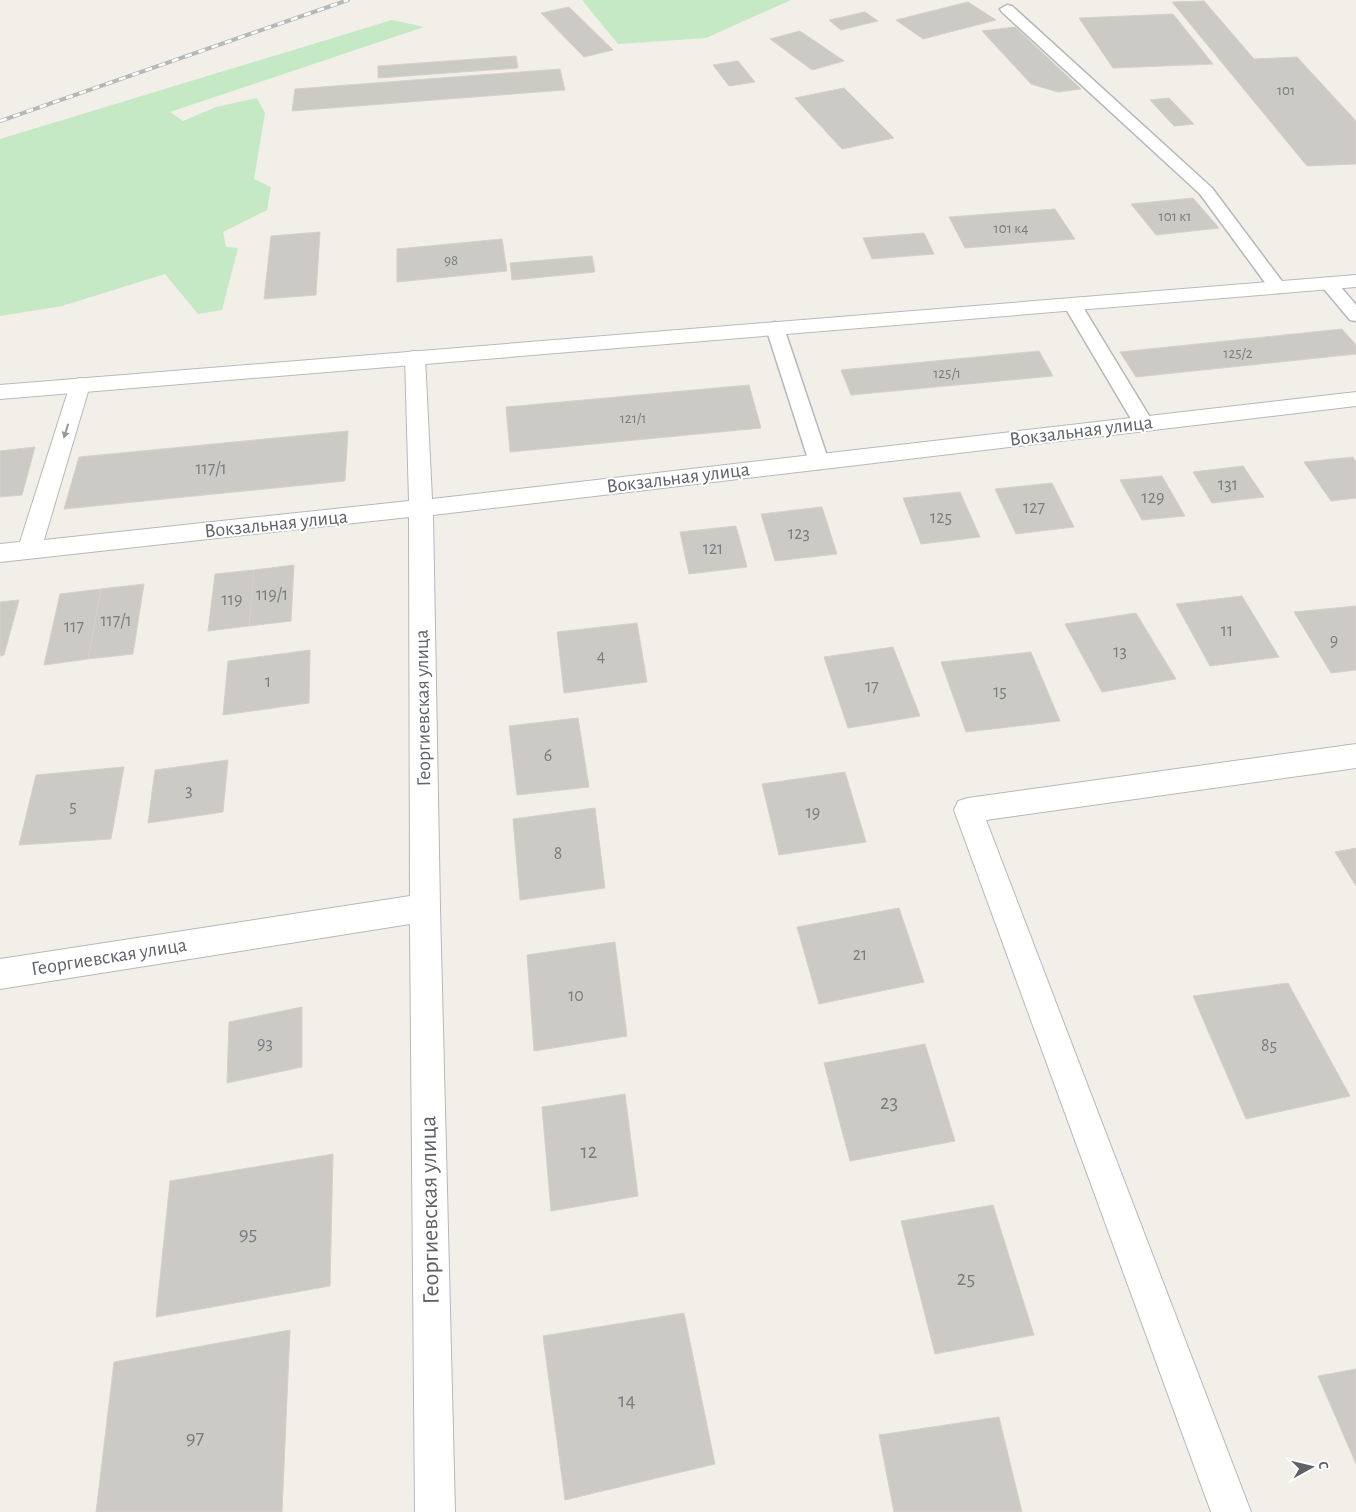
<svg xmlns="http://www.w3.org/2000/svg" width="1356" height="1512" font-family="'Alegreya Sans',sans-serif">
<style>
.green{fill:#c5e8c5}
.building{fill:#cccac5;stroke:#d6d1c6}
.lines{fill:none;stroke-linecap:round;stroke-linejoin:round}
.service-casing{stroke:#b5b8bc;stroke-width:3}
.minor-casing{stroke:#b5b8bc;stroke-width:2}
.secondary-casing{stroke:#b6babf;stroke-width:2}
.service{fill:#fff;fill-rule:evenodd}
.minor{fill:#fff;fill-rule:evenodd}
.secondary{fill:#fff;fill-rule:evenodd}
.rail-casing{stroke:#b6b7b8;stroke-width:4}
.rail{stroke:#fff;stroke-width:2.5;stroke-dasharray:7;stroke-linecap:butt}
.oneway{fill:#979a9d}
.labels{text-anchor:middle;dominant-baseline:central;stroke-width:4;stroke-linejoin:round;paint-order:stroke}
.far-number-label{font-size:15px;fill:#7a7d7f}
.number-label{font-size:18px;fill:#7a7d7f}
.street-label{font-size:20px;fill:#5f6368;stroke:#fff}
.near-number-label{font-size:21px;fill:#7a7d7f}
.near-street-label{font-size:24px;fill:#5f6368;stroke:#fff}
</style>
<rect width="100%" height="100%" fill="#f1efe8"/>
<!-- green -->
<g class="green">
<polygon points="582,0 791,0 706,38 618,44"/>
<polygon points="392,20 424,27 170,112 183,121 216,107 257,98 265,113 254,179 271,187 267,210 223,232 226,247 238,248 222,310 198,314 165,274 62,306 0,316 0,139"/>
</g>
<!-- building -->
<g class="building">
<polygon points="1204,1 1254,59 1297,57 1356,121 1356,164 1307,166 1172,2"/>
<polygon points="968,2 996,20 923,39 896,20"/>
<polygon points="569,7 613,50 584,57 541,13"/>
<polygon points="865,12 878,21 841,30 829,20"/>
<polygon points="1173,14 1213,64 1113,68 1079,18"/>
<polygon points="1015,27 1081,89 1058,92 1031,84 982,31"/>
<polygon points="800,31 844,61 812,70 770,39"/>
<polygon points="516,56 518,68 378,78 378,66"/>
<polygon points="738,61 755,82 729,86 713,65"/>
<polygon points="560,69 565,90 292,111 295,89"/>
<polygon points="844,88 894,138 842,149 795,98"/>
<polygon points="1169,98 1194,124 1174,126 1150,100"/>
<polygon points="1193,198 1219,228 1156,235 1131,204"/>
<polygon points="1055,209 1075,239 965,248 949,217"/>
<polygon points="320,232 316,295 264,299 271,236"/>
<polygon points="924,233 934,254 872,259 863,238"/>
<polygon points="502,239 507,271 397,282 397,249"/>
<polygon points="592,256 595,272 512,280 510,263"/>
<polygon points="1342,329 1356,345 1356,354 1136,377 1120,352"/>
<polygon points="1039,351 1053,376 851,395 841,370"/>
<polygon points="749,385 761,428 510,452 506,407"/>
<polygon points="348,431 345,481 64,509 79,457"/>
<polygon points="35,447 22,495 0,497 0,451"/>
<polygon points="1353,457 1356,462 1356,498 1331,501 1304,462"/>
<polygon points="1243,466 1264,497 1212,503 1193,472"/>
<polygon points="1162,476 1185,516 1142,520 1120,480"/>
<polygon points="1052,483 1074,527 1016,534 995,489"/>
<polygon points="960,492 980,537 921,544 903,498"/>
<polygon points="822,507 837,554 775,561 761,514"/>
<polygon points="736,526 747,567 689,574 680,532"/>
<polygon points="294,565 291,621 249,626 254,570"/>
<polygon points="254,570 249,626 208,631 215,574"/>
<polygon points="144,584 133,654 88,659 101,589"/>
<polygon points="101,589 88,659 44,665 60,594"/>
<polygon points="1242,596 1279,657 1210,666 1176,604"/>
<polygon points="19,600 4,655 0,656 0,602"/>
<polygon points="1356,606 1356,670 1331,673 1294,612"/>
<polygon points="1136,613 1176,679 1102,692 1065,624"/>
<polygon points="637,623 647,682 564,693 557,632"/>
<polygon points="893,647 920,716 848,728 824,657"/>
<polygon points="310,650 309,703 223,715 228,661"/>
<polygon points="1031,652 1060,721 966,732 941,662"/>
<polygon points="578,718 589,787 517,795 509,726"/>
<polygon points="228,760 223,812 148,823 155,770"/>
<polygon points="124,767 111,839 19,845 36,775"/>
<polygon points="845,772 866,842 779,855 762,784"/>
<polygon points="595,808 605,888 520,900 513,819"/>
<polygon points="1356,848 1356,886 1335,852"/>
<polygon points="899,908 924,982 819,1004 797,927"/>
<polygon points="615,942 627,1036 534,1051 527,955"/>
<polygon points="1288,983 1350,1096 1246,1119 1193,996"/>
<polygon points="302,1007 302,1067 227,1083 229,1022"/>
<polygon points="925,1044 955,1141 850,1161 824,1063"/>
<polygon points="625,1094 638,1196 551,1211 542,1107"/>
<polygon points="333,1154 330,1286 156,1317 170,1181"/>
<polygon points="993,1205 1034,1335 935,1354 901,1221"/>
<polygon points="684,1313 715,1464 565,1500 543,1336"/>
<polygon points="290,1330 282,1512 96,1512 114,1362"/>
<polygon points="1356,1369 1356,1464 1318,1376"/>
<polygon points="999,1417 1022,1512 894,1512 879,1435"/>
</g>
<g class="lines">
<defs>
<g id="service">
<polygon points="1007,5 1012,6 1212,188 1287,288 1284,292 1278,293 1272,292 1200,194 1002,12 1000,9"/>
<polygon points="1328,278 1334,279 1356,305 1356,321 1350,320 1319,283 1322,279"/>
<polygon points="1072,299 1078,300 1081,304 1154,424 1151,429 1144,430 1137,429 1134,424 1063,304 1066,300"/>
<polygon points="775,322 781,324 784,328 829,462 826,467 819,469 812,467 809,462 766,328 769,324"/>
</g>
<g id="minor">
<polygon points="415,351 422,352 425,357 432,499 1356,392 1356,406 433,515 440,908 455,1512 415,1512 410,924 0,989 0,959 410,896 409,517 0,562 0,544 20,542 70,385 73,380 80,378 87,380 90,385 44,540 409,501 405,357 408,352"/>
<polygon points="1356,744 1356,768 986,820 1251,1512 1211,1512 954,810 958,801 968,798"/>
</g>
<polygon id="secondary" points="1356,275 1356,287 0,399 0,385"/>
</defs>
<!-- service casing -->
<use href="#service" class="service-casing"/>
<!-- minor casing -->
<use href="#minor" class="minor-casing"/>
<!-- secondary casing -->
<use href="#secondary" class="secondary-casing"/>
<!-- service -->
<use href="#service" class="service"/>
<!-- minor -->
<use href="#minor" class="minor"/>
<!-- secondary -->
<use href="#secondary" class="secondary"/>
<defs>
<polyline id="rail" points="0,121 348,0"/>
</defs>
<!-- rail casing -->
<use href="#rail" class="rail-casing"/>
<!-- rail -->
<use href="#rail" class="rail"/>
</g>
<!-- one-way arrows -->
<defs><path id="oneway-solid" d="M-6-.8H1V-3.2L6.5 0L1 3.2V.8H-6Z" transform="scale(1.25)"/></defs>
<use class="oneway" href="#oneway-solid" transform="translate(66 431) rotate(107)"/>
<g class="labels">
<!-- far-number labels -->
<g class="far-number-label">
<text x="1286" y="90">101</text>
<text x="1175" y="216">101 к1</text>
<text x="1011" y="228">101 к4</text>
<text x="451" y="260">98</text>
<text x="1238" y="353">125/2</text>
<text x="947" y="373">125/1</text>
<text x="633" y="418">121/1</text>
</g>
<!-- number labels -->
<g class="number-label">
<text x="211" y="469">117/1</text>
<text x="1228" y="485">131</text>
<text x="1153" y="498">129</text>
<text x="1034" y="508">127</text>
<text x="941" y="518">125</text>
<text x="799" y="534">123</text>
<text x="713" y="549">121</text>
<text x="272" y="595">119/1</text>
<text x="232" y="600">119</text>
<text x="116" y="621">117/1</text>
<text x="74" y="627">117</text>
<text x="1227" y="631">11</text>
<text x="1334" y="641">9</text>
<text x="1120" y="652">13</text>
<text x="601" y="657">4</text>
<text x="268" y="682">1</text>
<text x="872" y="687">17</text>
<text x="1000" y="692">15</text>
<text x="548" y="756">6</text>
<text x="189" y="791">3</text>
<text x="73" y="807">5</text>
<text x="813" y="813">19</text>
<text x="558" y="854">8</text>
<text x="860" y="955">21</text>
<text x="576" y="996">10</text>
<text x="265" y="1044">93</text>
<text x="1269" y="1046">85</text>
</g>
<!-- street labels -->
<g class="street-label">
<text transform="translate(1081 431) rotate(-7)">Вокзальная улица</text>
<text transform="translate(678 478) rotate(-7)">Вокзальная улица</text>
<text transform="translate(276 524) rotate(-6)">Вокзальная улица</text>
<text transform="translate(423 708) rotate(-91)">Георгиевская улица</text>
<text transform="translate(109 957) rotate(-9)">Георгиевская улица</text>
</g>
<!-- near-number labels -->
<g class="near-number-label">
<text x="889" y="1102">23</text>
<text x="589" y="1151">12</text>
<text x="248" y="1233">95</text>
<text x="966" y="1278">25</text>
<text x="627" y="1400">14</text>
<text x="195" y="1437">97</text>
</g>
<!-- near-street labels -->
<g class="near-street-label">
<text transform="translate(430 1210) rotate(-91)">Георгиевская улица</text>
</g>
</g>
<!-- north arrow -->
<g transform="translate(1311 1467) rotate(82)" stroke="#ffffff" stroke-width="4" paint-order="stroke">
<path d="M0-4L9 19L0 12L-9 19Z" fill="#5f6368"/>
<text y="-8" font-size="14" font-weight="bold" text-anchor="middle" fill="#5f6368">С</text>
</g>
</svg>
